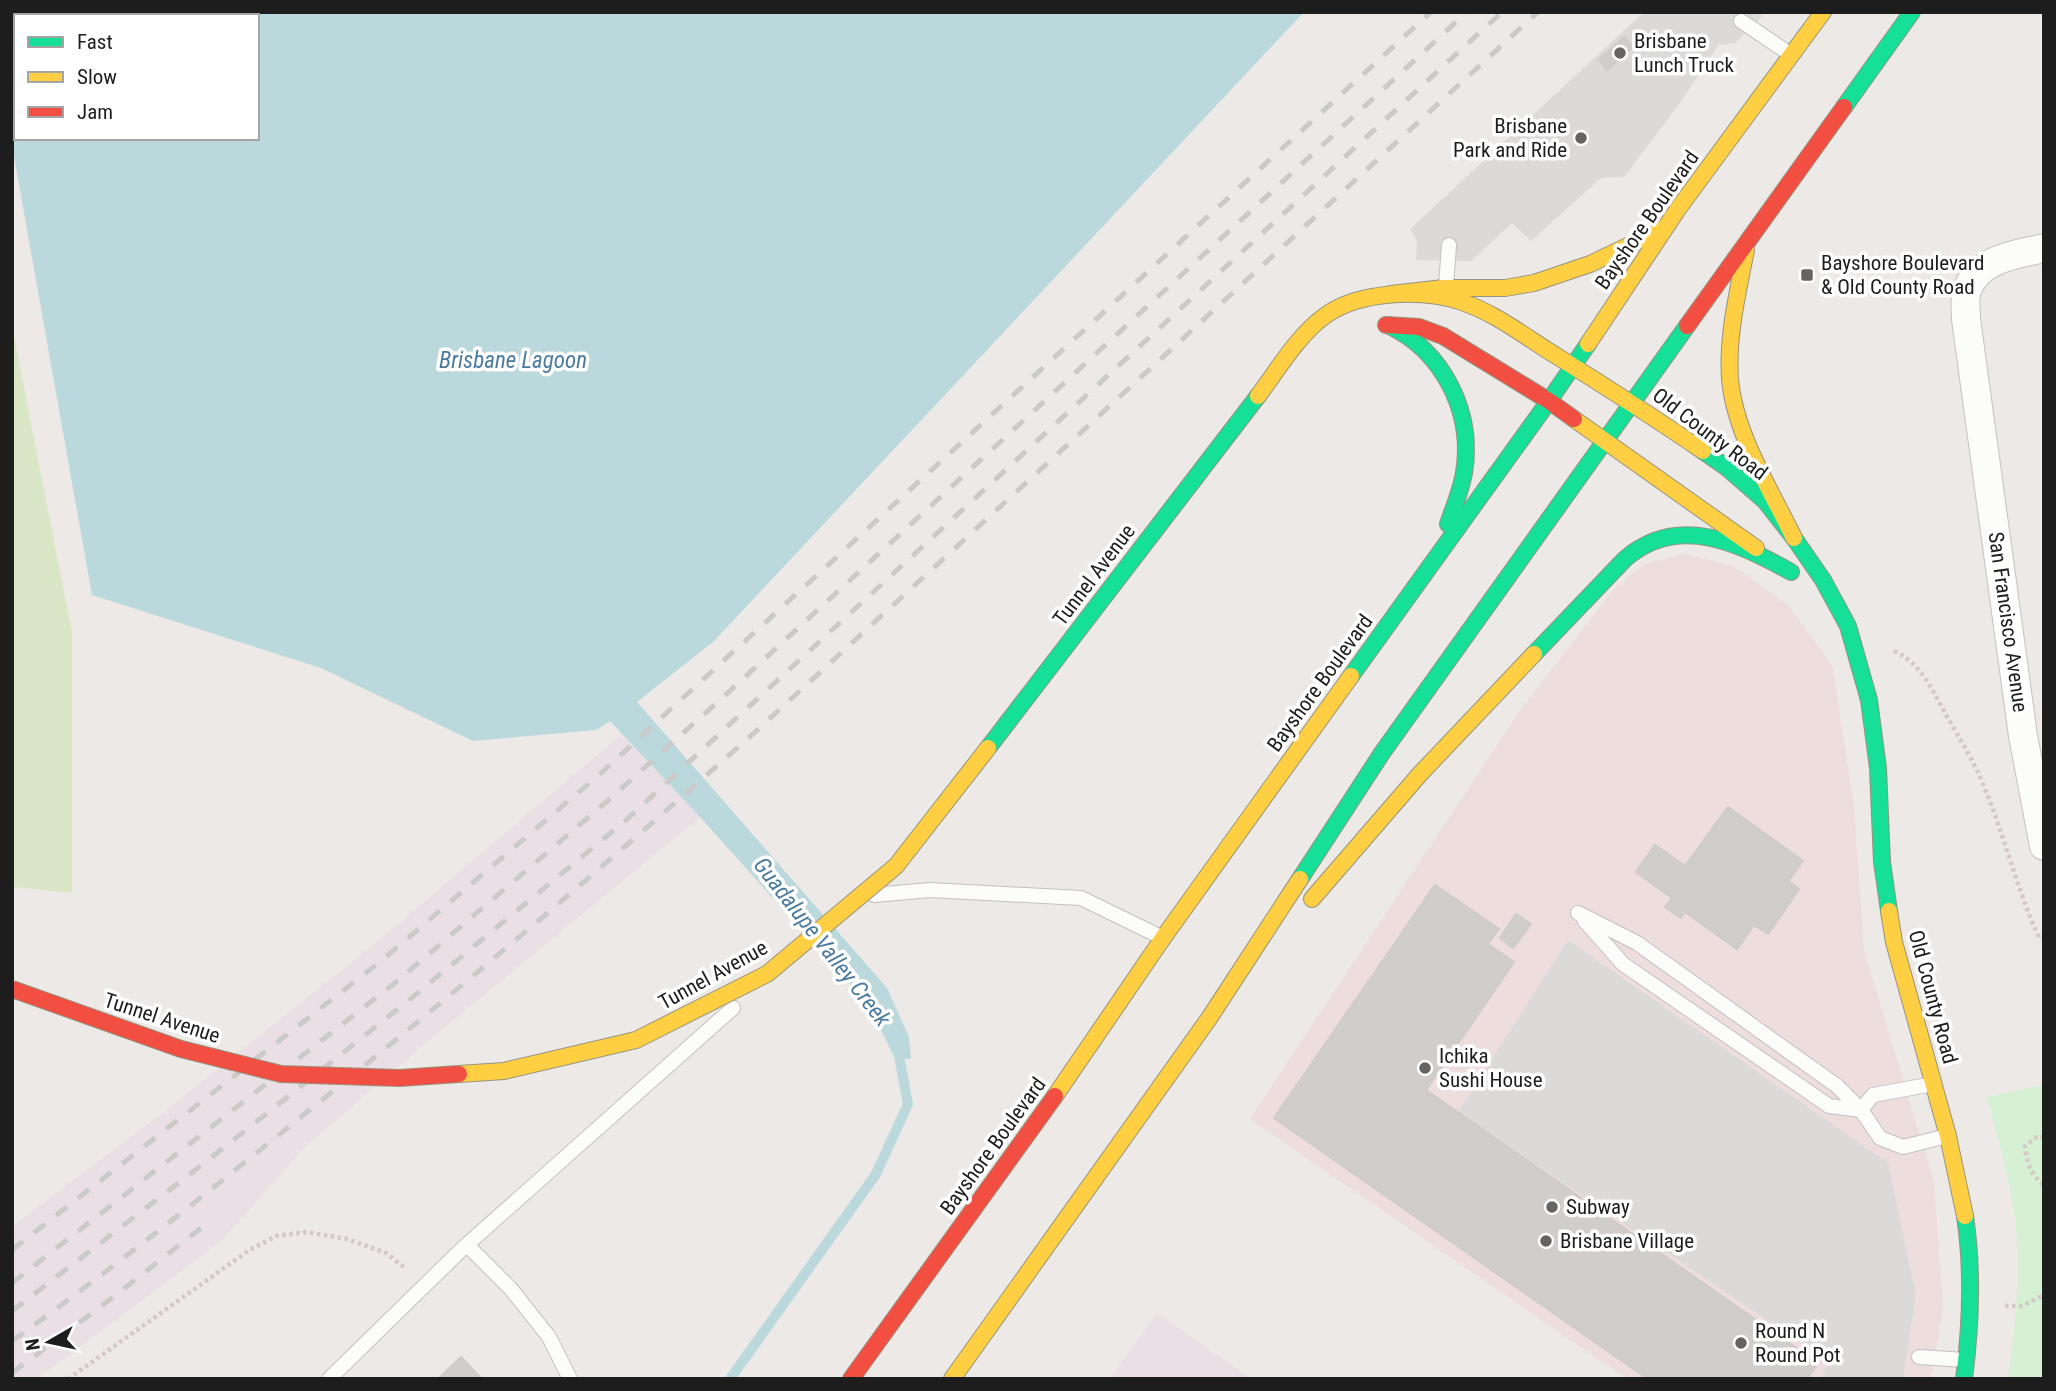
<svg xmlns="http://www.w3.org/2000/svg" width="2056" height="1391" font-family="'Roboto Condensed',sans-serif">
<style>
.commercial{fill:#eddddc}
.industrial{fill:#e9dfe5}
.grass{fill:#dae7c6}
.park{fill:#d5f0d3}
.parking{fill:#dcdad9}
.water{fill:#bbd8dd;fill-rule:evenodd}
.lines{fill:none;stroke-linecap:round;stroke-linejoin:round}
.stream{stroke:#bbd8dd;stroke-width:10}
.building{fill:#d0cdcb;stroke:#cfcbc8;stroke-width:2}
.lane-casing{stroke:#c3c1c0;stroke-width:16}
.street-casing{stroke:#c3c1c0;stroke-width:30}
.fast-casing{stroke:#94947f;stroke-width:18}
.slow-casing{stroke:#94947f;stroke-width:18}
.jam-casing{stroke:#94947f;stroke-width:18}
.path{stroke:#d5c8c6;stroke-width:4.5;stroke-dasharray:3.5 3.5;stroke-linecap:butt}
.lane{stroke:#fcfcfb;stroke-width:14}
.street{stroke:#fcfcfb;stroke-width:28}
.fast{stroke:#16e098;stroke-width:16}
.slow{stroke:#ffcf43;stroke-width:16}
.jam{stroke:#f24e42;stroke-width:16}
.rail{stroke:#cacac9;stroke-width:5;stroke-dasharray:14 14;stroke-linecap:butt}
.slow-bridge-casing{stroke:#94947f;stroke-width:18;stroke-linecap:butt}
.jam-bridge-casing{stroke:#94947f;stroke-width:18;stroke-linecap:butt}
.slow-bridge{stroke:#ffcf43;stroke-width:16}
.jam-bridge{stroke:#f24e42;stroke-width:16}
.poi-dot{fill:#656463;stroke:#fff;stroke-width:2.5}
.labels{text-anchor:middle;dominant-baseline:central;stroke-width:7;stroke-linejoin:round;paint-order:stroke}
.poi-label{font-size:21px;fill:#1d1d1d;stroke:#fff;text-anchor:start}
.street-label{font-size:21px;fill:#1d1d1d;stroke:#fff}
.water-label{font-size:23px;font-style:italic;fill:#4c7ba0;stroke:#fff}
</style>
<rect width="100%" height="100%" fill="#ece9e6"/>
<!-- commercial -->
<polygon class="commercial" points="1685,554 1733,566 1788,605 1832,665 1854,806 1864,951 1934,1182 1943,1307 1931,1379 1627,1379 1250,1119 1521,709 1615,588 1644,564"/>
<!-- industrial -->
<g class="industrial">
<polygon points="622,734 700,817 433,1037 306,1146 220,1242 36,1379 12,1379 12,1227 169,1108 371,947"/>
<polygon points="1157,1313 1251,1379 1110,1379"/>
</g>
<!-- grass -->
<polygon class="grass" points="12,326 72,633 72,893 12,887"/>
<!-- park -->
<path class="park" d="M2044 1085V1379H2008C2015 1328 2021 1279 2016 1228 2012 1184 1998 1140 1987 1097Z"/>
<!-- parking -->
<g class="parking">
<polygon points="1644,12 1759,12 1763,16 1735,43 1718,45 1683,99 1624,177 1601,178 1531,241 1512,223 1471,261 1416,260 1417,241 1410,229"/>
<polygon points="1568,940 1888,1163 1916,1295 1903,1379 1820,1379 1829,1362 1458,1112"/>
</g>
<!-- water -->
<path class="water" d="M12 12H1304L714 641 637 702 887 988 909 1037 911 1059 894 1057 872 1011 840 973 700 817 610 721 596 730 473 741 321 668 92 595 12 145ZM16 16H257V138H16Z"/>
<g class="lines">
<!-- stream -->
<polyline class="stream" points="730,1379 876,1174 908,1104 897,1045"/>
</g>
<!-- building -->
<g class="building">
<polygon points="1624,37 1633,47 1607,70 1599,60"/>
<polygon points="1728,807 1803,861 1788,881 1799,889 1768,934 1754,925 1737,949 1685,912 1681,918 1665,907 1672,898 1636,872 1655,845 1685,866"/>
<polygon points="1435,885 1499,929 1488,944 1514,962 1426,1090 1818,1363 1807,1379 1648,1379 1274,1118"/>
<polygon points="1516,914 1531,924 1513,948 1500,938"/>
<polygon points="461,1357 482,1379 438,1379"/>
</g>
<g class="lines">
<defs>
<g id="lane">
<polyline points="1741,21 1790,54"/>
<polyline points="1446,286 1449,245"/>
<polyline points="874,895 930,890 1081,898 1163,938"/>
<polyline points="1578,913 1637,943 1837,1086 1861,1110 1880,1138 1903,1147 1947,1136"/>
<polyline points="1584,920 1623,964 1829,1106 1861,1110"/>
<polyline points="1861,1110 1873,1095 1933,1084"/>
<polyline points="467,1245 511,1289 549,1337 570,1379"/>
<polyline points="1919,1357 1965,1360"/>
<polyline points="329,1379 462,1249 733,1008"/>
</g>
<path id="street" d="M2044 248C2015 255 1979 258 1967 290 1964 299 1966 310 1966 319L2023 736 2044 846"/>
<g id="fast">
<polyline points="1844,107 1912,12"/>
<path d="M1388 325C1443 351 1474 412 1464 473 1461 490 1454 507 1448 524"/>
<polyline points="1703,451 1726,467 1765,501 1794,538 1823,580 1848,626 1869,700 1878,768 1882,862 1889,911"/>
<path d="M1534 654 1625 559C1678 513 1739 543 1791 572"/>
<polyline points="1351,676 1549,401 1588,344"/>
<polyline points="988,748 1258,396"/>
<polyline points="1300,879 1382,753 1687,326"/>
<path d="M1964 1379C1971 1325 1973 1270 1965 1216"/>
</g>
<g id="slow">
<path d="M1746 250C1738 292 1727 336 1730 378 1734 433 1771 490 1794 538"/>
<polyline points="1391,294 1444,288 1505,288 1534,283 1590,264 1663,229"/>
<polyline points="1588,344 1678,209 1823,12"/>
<path d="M1258 396C1279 368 1298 335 1326 315 1360 291 1421 289 1459 301 1491 311 1519 332 1547 350 1600 383 1652 416 1703 451"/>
<polyline points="1574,419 1756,548"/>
<polyline points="1312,899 1420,774 1534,654"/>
<polyline points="1889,911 1894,942 1948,1136 1965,1216"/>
<polyline points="1055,1096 1163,938 1351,676"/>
<polyline points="952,1379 1210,1017 1300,879"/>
</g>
<g id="jam">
<polyline points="1386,325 1419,327 1443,336 1549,401 1574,419"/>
<polyline points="1687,326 1844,107"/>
<polyline points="851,1379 1055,1096"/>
</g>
</defs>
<!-- lane casing -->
<use href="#lane" class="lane-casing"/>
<!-- street casing -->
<use href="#street" class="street-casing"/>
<!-- fast casing -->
<use href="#fast" class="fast-casing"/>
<!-- slow casing -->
<use href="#slow" class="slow-casing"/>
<!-- jam casing -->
<use href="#jam" class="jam-casing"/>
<!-- path -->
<g class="path">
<path d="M1894 651C1920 663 1931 687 1944 711 1956 733 1970 754 1980 777 2003 829 2015 885 2039 938L2044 937"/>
<path d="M2044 1137 2038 1136 2025 1146C2027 1163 2030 1174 2044 1185"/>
<polyline points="2005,1306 2022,1306 2044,1295"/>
<polyline points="68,1379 248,1251 276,1236 306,1232 347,1239 386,1253 406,1269"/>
</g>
<!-- lane -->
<use href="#lane" class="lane"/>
<!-- street -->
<use href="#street" class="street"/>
<!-- fast -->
<use href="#fast" class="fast"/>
<!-- slow -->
<use href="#slow" class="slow"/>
<!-- jam -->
<use href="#jam" class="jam"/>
<!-- rail -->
<g class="rail">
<polyline points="12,1250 381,961 600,774 1431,12"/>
<polyline points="12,1283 395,983 612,797 721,699 1467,12"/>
<polyline points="12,1311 207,1161 408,1001 625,821 1502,12"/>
<path d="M12 1341C111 1270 207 1193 301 1117 455 993 606 865 754 733L1538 12"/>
<polyline points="12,1373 112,1298 210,1221"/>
</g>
<defs>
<polyline id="slow-bridge" points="459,1074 504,1071 636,1040 767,974 896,866 988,748"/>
<polyline id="jam-bridge" points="12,989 181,1049 281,1074 399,1078 459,1074"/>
</defs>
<!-- slow-bridge casing -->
<use href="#slow-bridge" class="slow-bridge-casing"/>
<!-- jam-bridge casing -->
<use href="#jam-bridge" class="jam-bridge-casing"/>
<!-- slow-bridge -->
<use href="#slow-bridge" class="slow-bridge"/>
<!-- jam-bridge -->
<use href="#jam-bridge" class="jam-bridge"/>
</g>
<!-- markers -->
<g class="poi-dot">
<circle cx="1620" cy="53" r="7"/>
<circle cx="1581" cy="138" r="7"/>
<rect x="1800" y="268" width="14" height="14" rx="3.5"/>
<circle cx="1425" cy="1068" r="7"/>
<circle cx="1552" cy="1207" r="7"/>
<circle cx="1546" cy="1241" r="7"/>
<circle cx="1741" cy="1343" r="7"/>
</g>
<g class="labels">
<!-- poi labels -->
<g class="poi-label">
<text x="1634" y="41">Brisbane<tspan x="1634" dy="24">Lunch Truck</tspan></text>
<text x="1567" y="126" text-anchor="end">Brisbane<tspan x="1567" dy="24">Park and Ride</tspan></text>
<text x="1821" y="263">Bayshore Boulevard<tspan x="1821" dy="24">&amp; Old County Road</tspan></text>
<text x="1439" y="1056">Ichika<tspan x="1439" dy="24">Sushi House</tspan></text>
<text x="1566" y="1207">Subway</text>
<text x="1560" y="1241">Brisbane Village</text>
<text x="1755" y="1331">Round N<tspan x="1755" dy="24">Round Pot</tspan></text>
</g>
<!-- street labels -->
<g class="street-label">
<text transform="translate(1647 220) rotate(-55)">Bayshore Boulevard</text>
<text transform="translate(1710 434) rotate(37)">Old County Road</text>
<text transform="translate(1094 575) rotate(-53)">Tunnel Avenue</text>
<text transform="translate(2008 622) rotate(82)">San Francisco Avenue</text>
<text transform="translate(1320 683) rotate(-54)">Bayshore Boulevard</text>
<text transform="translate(713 975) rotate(-29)">Tunnel Avenue</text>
<text transform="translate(1933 997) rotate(75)">Old County Road</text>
<text transform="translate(162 1018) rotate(18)">Tunnel Avenue</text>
<text transform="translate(993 1146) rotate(-54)">Bayshore Boulevard</text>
</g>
<!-- water labels -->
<g class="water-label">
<text x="513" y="360">Brisbane Lagoon</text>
<text transform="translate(822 942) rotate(52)">Guadalupe Valley Creek</text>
</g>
</g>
<!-- border -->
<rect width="2056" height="1391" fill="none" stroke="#1d1d1d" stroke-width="28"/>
<!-- legend -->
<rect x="14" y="14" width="245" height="126" fill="#ffffff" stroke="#a5a5a5" stroke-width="2"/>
<rect x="28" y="37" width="35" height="10" fill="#16e098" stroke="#a5a5a5" stroke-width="2"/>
<text x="77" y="49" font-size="21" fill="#1d1d1d">Fast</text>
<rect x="28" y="72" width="35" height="10" fill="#ffcf43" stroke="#a5a5a5" stroke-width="2"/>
<text x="77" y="84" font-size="21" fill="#1d1d1d">Slow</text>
<rect x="28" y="107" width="35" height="10" fill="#f24e42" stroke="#a5a5a5" stroke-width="2"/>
<text x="77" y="119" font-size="21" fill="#1d1d1d">Jam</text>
<!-- north arrow -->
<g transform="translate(49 1342) rotate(261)" stroke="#ffffff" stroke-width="5" paint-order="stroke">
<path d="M0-5L12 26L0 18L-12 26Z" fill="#1d1d1d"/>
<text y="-10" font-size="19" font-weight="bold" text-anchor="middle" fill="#1d1d1d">N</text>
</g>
</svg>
